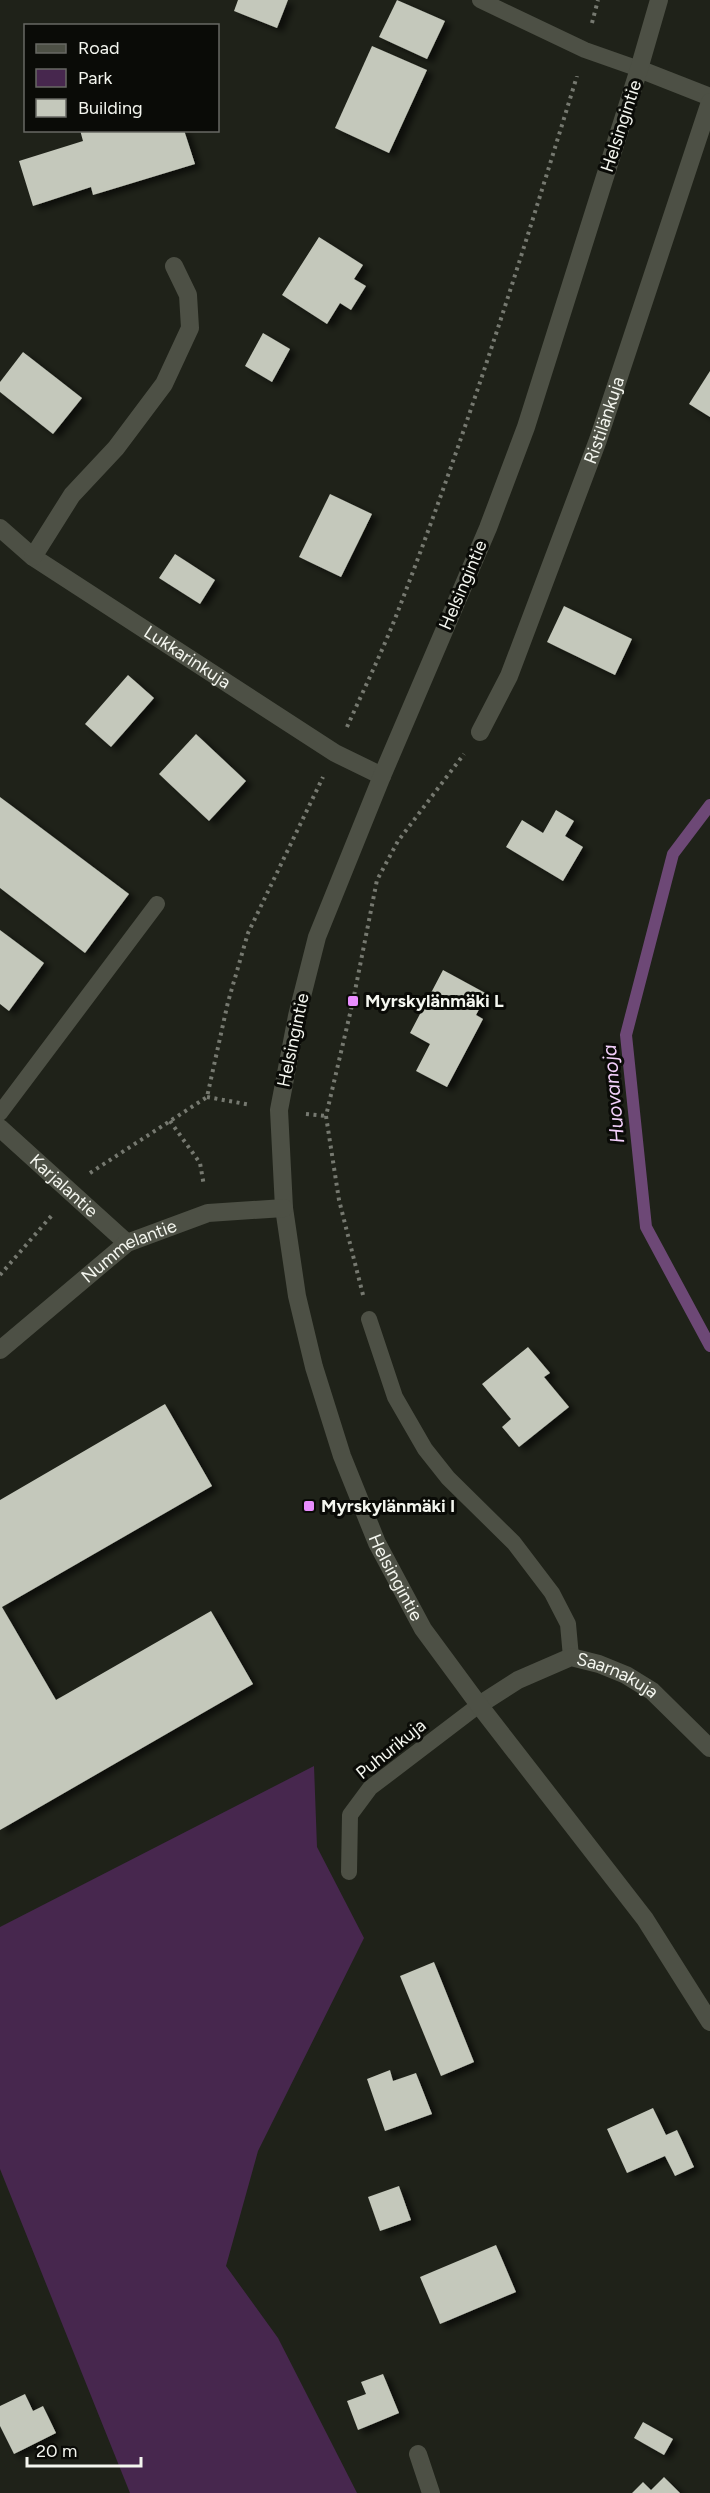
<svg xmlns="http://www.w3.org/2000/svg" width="710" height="2493" font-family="Figtree,sans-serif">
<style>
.green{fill:#47274e}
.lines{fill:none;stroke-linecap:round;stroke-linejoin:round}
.stream{stroke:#6d4876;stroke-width:12}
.building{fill:#c4c8bb;filter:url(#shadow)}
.path{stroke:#767970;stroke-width:4;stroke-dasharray:3 4.5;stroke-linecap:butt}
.service{stroke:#4d5045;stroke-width:16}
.minor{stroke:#4d5045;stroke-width:18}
.tertiary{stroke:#4d5045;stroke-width:18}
.poi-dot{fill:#e98dfe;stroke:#0a0b07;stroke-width:2}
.labels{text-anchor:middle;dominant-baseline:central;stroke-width:6;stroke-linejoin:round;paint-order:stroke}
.street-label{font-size:18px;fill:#f4f6ef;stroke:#0a0b07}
.poi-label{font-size:18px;font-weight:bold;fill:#f4f6ef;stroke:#0a0b07;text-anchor:start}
.water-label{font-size:20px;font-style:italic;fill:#f4d1fc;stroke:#0a0b07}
</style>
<defs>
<filter id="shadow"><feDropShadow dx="6" dy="4" stdDeviation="3" flood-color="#0009"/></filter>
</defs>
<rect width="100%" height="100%" fill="#1f2219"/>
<!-- green -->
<polygon class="green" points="314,1766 317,1847 364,1938 258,2151 226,2266 278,2338 357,2493 130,2493 0,2169 0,1927"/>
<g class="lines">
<!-- stream -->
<polyline class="stream" points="710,805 673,854 626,1035 646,1227 710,1346"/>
</g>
<!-- building -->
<g class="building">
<polygon points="238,0 288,0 277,28 234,11"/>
<polygon points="397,0 445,21 427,59 379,37"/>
<polygon points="372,46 427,70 389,153 335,128"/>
<polygon points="80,130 184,130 195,164 93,195 91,187 33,206 19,161 83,141"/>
<polygon points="319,237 363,265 354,279 366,286 351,310 340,303 327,324 282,295"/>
<polygon points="263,333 290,349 272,382 245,366"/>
<polygon points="23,352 82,398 53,434 0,392 0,382"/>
<polygon points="710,371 710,417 689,404"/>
<polygon points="330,494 372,514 341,577 299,557"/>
<polygon points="175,554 215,580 200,604 159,578"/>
<polygon points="564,606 632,639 615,675 547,642"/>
<polygon points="128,675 154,698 111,747 85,724"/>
<polygon points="196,734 246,781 209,821 159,774"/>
<polygon points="0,797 129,894 85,953 0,888"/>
<polygon points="556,810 574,821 565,836 583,847 563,881 506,847 522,820 543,833"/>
<polygon points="0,930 44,963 9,1011 0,1004"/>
<polygon points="443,970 487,994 476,1015 483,1019 447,1087 416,1071 430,1044 410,1033"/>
<polygon points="528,1347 550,1373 544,1377 569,1407 519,1447 502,1427 511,1419 482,1384"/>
<polygon points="165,1404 212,1486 2,1607 56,1700 211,1611 253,1684 0,1830 0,1500"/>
<polygon points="434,1962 474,2062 441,2076 400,1976"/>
<polygon points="390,2070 393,2081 416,2073 432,2114 385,2131 367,2079"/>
<polygon points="653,2108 666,2135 677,2130 694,2167 675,2176 665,2156 627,2173 607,2129"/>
<polygon points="399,2186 411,2220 380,2231 368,2197"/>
<polygon points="496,2245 516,2292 440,2324 420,2277"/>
<polygon points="383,2374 399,2413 358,2430 347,2401 366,2394 361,2382"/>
<polygon points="25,2394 33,2411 43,2406 56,2433 14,2454 0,2426 0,2406"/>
<polygon points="643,2422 673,2439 664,2455 634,2438"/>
<polygon points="664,2477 680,2493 632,2493 643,2482 651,2490"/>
</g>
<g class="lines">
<!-- path -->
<g class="path">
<polyline points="592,23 598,0"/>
<path d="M347 727C364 689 383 650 398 611 466 435 522 256 577 76"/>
<polyline points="207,1097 251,1105"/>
<polyline points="306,1114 326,1116"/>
<polyline points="170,1121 200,1163 204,1186"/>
<polyline points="90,1173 207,1097 228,1002 248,933 323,777"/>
<polyline points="0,1275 53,1214"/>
<polyline points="363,1295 339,1200 326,1116 353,1001 377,880 398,841 464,754"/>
</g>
<!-- service -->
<g class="service">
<polyline points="480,0 585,50 639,69"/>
<polyline points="0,1113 157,904"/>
<polyline points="369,1319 395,1397 425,1449 448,1478 514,1543 552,1593 568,1624 571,1657"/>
<polyline points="349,1872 350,1815 370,1788 479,1705"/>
</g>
<!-- minor -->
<g class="minor">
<polyline points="639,69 710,97"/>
<path id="s1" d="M0 528 33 557 335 753 382 776"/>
<polyline points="33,557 72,495 116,448 164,384 190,328 188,295 174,266"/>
<path id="s2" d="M480 732 509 676 598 440 710 102"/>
<path id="s3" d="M479 1705 518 1680 571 1657 599 1664 626 1675 652 1691 710 1748"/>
<polyline points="418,2454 431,2493"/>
</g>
<!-- tertiary -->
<g class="tertiary">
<path id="s4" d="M659 0 639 69 526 427 488 528 382 776 317 937 297 1016 279 1110 284 1208 297 1296 314 1367 342 1456 377 1543 423 1629 479 1705 645 1919 710 2022"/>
<path id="s5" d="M0 1128 127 1243"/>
<path id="s6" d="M0 1350 127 1243 208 1213 284 1208"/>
</g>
</g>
<!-- markers -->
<g class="poi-dot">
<rect x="347" y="995" width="12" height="12" rx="3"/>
<rect x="303" y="1500" width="12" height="12" rx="3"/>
</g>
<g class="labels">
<!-- street labels -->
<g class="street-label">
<text transform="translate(621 126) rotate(-72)">Helsingintie</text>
<text stroke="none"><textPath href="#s2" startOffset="336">Ristilänkuja</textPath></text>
<text transform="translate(463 585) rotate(-67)">Helsingintie</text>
<text stroke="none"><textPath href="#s1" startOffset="228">Lukkarinkuja</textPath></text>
<text transform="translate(293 1040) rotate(-78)">Helsingintie</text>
<text stroke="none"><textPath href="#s5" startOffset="86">Karjalantie</textPath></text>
<text stroke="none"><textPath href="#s6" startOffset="164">Nummelantie</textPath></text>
<text stroke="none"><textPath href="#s4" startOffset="1662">Helsingintie</textPath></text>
<text stroke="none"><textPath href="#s3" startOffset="154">Saarnakuja</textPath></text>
<text transform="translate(391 1749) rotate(-39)">Puhurikuja</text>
</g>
<!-- poi labels -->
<g class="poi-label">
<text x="365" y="1001">Myrskylänmäki L</text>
<text x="321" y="1506">Myrskylänmäki I</text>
</g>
<!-- water labels -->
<g class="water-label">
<text transform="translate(613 1094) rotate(-95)">Huovanoja</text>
</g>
</g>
<!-- legend -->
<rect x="24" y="24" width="195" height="108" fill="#0a0b07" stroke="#686964" stroke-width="1.5"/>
<rect x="36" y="44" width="30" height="9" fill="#4d5045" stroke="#686964" stroke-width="1.5"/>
<text x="78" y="54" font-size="18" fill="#f4f6ef">Road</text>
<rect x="36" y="69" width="30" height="18" fill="#47274e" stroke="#686964" stroke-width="1.5"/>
<text x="78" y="84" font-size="18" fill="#f4f6ef">Park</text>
<rect x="36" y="99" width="30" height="18" fill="#c4c8bb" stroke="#686964" stroke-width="1.5"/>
<text x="78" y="114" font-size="18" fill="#f4f6ef">Building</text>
<!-- scale -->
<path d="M27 2457v9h114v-9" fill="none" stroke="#f4f6ef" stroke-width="3"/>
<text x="36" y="2457" font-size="18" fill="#f4f6ef" stroke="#0a0b07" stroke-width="4.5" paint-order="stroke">20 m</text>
</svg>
